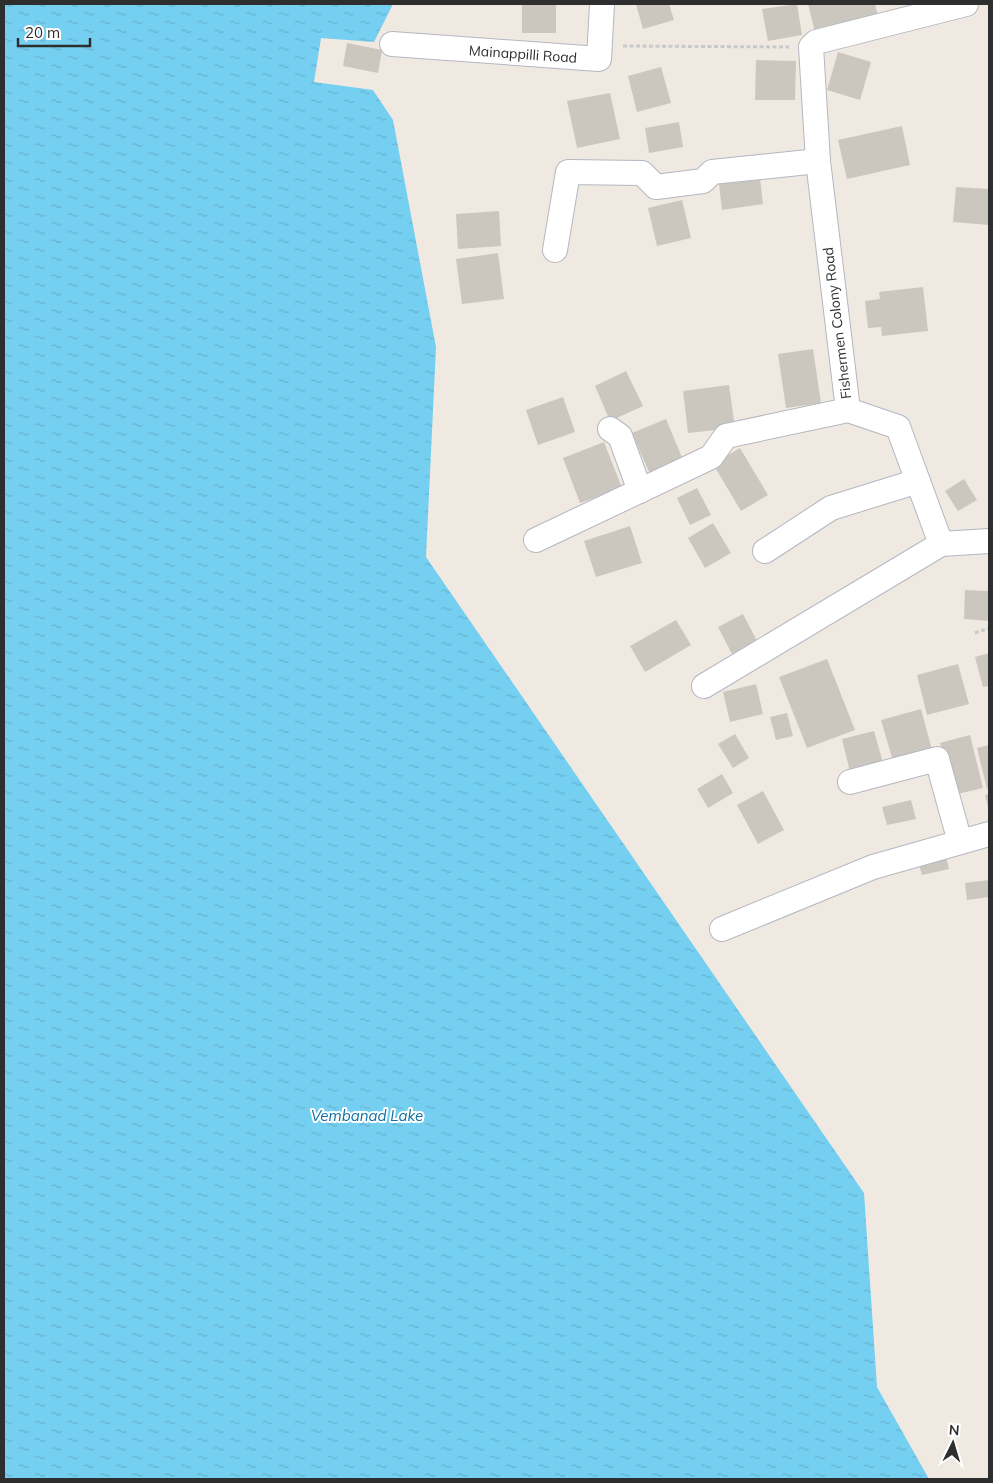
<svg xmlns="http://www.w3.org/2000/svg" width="993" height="1483" font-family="Mulish,sans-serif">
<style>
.water{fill:url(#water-ripples)}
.building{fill:#cbc7bf}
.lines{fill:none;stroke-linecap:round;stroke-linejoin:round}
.street-casing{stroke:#b4b7c1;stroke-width:26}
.path{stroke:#c9c9c9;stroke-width:3;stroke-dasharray:4 2.5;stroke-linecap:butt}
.street{stroke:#fff;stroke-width:24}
.labels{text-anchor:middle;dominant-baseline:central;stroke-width:4;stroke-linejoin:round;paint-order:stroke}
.street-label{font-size:14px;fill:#2e2e2e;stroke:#fff}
.water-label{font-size:15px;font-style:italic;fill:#0d6fa3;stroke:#fff}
</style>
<defs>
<pattern id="water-ripples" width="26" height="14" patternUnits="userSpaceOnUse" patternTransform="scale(1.25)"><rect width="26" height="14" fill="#75cff0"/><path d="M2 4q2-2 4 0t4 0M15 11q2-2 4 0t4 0" fill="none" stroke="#66b2ce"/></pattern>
</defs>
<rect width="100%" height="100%" fill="#efe9e1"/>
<!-- water -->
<polygon class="water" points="4,4 393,4 374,42 321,38 314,82 373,90 393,120 436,347 426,557 864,1193 877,1387 929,1479 4,1479"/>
<!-- building -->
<g class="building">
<rect x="522" y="4" width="34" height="29"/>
<polygon points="636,4 669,4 674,20 643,29"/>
<polygon points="797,4 802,35 768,41 762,9"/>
<polygon points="808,4 875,4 879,20 816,36"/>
<polygon points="347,43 382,50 378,73 343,66"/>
<polygon points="838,52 871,62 860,100 827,90"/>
<polygon points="756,60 796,61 795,100 755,100"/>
<polygon points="661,67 671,103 637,112 628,76"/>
<polygon points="610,93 620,139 577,148 567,101"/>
<polygon points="679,122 683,147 649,153 645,128"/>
<polygon points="902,126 910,165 847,179 838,140"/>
<polygon points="760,178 763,204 722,210 719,184"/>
<polygon points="956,187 989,189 989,225 953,222"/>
<polygon points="682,200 691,238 657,246 648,208"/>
<polygon points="499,211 501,246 458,249 456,214"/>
<polygon points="498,253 504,299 462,304 456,259"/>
<polygon points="923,287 928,331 882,336 881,327 868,328 865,301 880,299 879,292"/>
<polygon points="813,349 821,403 786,408 778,354"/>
<polygon points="626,371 643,406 610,421 595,386"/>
<polygon points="729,385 735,428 688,433 683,391"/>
<polygon points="563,397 575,432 538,445 526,410"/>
<polygon points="666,419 683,460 650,474 632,433"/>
<polygon points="604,442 622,488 580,503 563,458"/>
<polygon points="740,448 768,495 741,511 713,464"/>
<polygon points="964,479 977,500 958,511 945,491"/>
<polygon points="697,488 711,515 690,525 677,498"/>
<polygon points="713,523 731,553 705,568 688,538"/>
<polygon points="630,526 642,563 596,577 584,541"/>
<polygon points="965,590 989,591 989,621 964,619"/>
<polygon points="743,614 757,641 732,654 718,627"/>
<polygon points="676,620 691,645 645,672 630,646"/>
<polygon points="989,653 989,686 983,687 975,657"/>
<polygon points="827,659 855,730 807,748 779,677"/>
<polygon points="958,664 969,704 927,715 917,675"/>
<polygon points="756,684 763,714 730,722 723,692"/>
<polygon points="921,709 932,750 893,761 881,720"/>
<polygon points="787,713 793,736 776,740 770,717"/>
<polygon points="874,731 883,763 850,772 842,739"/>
<polygon points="735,734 749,758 733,768 718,744"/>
<polygon points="970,735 983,788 953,795 940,743"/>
<polygon points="989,745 989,788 987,789 977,748"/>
<polygon points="722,774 733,793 708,808 697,789"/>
<polygon points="763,791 784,830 758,844 737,805"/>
<polygon points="989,794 989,811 985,795"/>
<polygon points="911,800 916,819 887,825 882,807"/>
<polygon points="945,852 949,869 922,875 917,858"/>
<polygon points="989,880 989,897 967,900 965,883"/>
</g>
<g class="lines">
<defs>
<g id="street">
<polyline points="966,4 816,42 811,47 818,161 848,410 898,427 941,544 989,541"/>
<polyline points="392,44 599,59 602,4"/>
<polyline points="555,250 568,172 642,173 656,187 703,181 712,172 818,161"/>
<polyline points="610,429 620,436 640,491"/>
<polyline points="536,540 711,457 726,436 848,410"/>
<polyline points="765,551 831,508 918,481"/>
<polyline points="704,686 941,544"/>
<polyline points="850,782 937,759 960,842"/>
<polyline points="722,929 873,867 989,834"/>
</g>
</defs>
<!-- street casing -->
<use href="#street" class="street-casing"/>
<!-- path -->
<g class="path">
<polyline points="623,46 789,47"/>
<polyline points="975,633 989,628"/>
</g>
<!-- street -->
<use href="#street" class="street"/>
</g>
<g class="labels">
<!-- street labels -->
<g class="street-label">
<text transform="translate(523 54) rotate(4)">Mainappilli Road</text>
<text transform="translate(837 323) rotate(-97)">Fishermen Colony Road</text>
</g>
<!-- water labels -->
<g class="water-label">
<text x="367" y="1115">Vembanad Lake</text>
</g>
</g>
<!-- border -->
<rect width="993" height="1483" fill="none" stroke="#2e2e2e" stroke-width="10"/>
<!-- north arrow -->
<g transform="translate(953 1443) rotate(5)" stroke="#ffffff" stroke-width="4" paint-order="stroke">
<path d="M0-4L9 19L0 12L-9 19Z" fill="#2e2e2e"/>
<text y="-8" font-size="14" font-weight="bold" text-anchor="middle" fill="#2e2e2e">N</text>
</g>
<!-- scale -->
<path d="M18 38v8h72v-8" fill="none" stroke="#2e2e2e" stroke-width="2.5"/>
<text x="25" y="38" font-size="15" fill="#2e2e2e" stroke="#ffffff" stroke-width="4" paint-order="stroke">20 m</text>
</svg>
